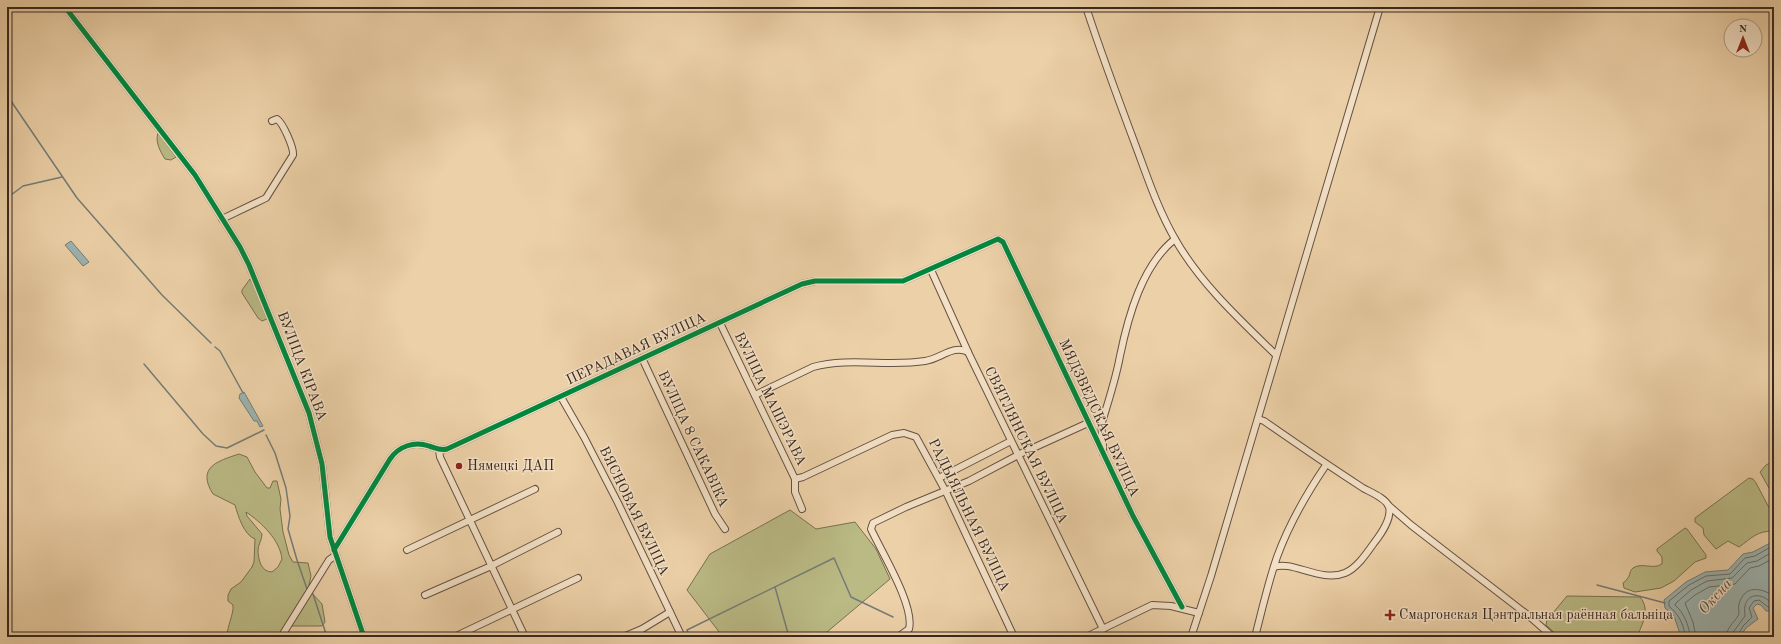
<svg xmlns="http://www.w3.org/2000/svg" width="1781" height="644" font-family="'Old Standard TT',serif">
<style>
.green{fill:#baba85;stroke:#797152;fill-rule:evenodd}
.water{fill:#9cb4b1;stroke:#747c77}
.lines{fill:none;stroke-linecap:round;stroke-linejoin:round}
.shore{stroke:#6a6e68;stroke-width:1}
.stream{stroke:#747c77;stroke-width:1.5}
.minor-casing{stroke:#655242;stroke-width:8}
.minor{stroke:#f3e0c6;stroke-width:6}
.cycleway-casing{stroke:#f3e0c6;stroke-width:8}
.cycleway{stroke:#00873e;stroke-width:5}
.poi-dot{fill:#8f2418;stroke:#f3e0c6;stroke-width:1.5}
.labels{text-anchor:middle;dominant-baseline:central;stroke-width:3;stroke-linejoin:round;paint-order:stroke}
.street-label{font-size:14px;fill:#382820;stroke:#f3e0c6}
.poi-label{font-size:14px;fill:#382820;stroke:#f3e0c6;text-anchor:start}
.water-label{font-size:15px;font-style:italic;fill:#514b44;stroke:#f3e0c6}
</style>
<rect width="100%" height="100%" fill="#ecd0a7"/>
<filter id="stains"><feTurbulence type="fractalNoise" baseFrequency=".005" numOctaves="4"/><feColorMatrix values="0 0 0 0 .2 0 0 0 0 .09 0 0 0 0 .02 0 0 0 .5 -.17"/></filter>
<radialGradient id="worn" r=".72"><stop offset=".6" stop-color="#630" stop-opacity="0"/><stop offset="1" stop-color="#630" stop-opacity=".3"/></radialGradient>
<!-- green -->
<g class="green">
<path d="M158 133 176 157 171 160 165 159C160 151 155 142 158 133Z"/>
<polygon points="250,279 256,290 267,319 262,321 258,318 242,293 242,290"/>
<path d="M239 454 247 457 255 472 267 488H270L273 481H277L281 499 280 509 283 532 289 555 293 562 308 563 311 576 308 589 322 604 325 622 322 626H290L284 637H271V635L267 634 260 637H227C227 626 234 614 233 605L228 601V595L231 589 241 582 252 567 254 562 255 539C244 535 238 516 235 505L213 494C196 467 218 461 239 454ZM246 512C261 522 280 540 282 559L278 567 272 572C261 572 258 559 258 550 258 545 262 540 262 534L247 516Z"/>
<polygon points="1774,461 1774,497 1760,472 1766,465"/>
<path d="M1749 478 1753 479 1756 483 1774 517V531C1756 531 1752 538 1739 547L1728 541 1716 549 1704 535 1703 528 1695 522V518Z"/>
<polygon points="790,510 816,529 855,522 876,549 890,579 821,637 723,637 687,590 710,554"/>
<path d="M1685 528 1687 529 1706 555V558L1695 562 1674 581 1661 588 1635 592 1624 588 1623 583C1624 582 1626 581 1627 579 1631 575 1629 571 1633 568 1642 562 1653 570 1662 564V557L1657 551V549Z"/>
<path d="M1567 596 1640 597C1651 610 1642 624 1637 637H1559L1546 625 1547 620Z"/>
</g>
<!-- water -->
<g class="water">
<polygon points="71,241 89,262 83,266 65,245"/>
<polygon points="244,392 263,426 260,427 257,421 254,421 239,398 240,394"/>
<polygon points="1774,541 1774,611 1766,611 1761,605 1757,604 1753,608 1758,619 1746,628 1740,637 1681,637 1674,616 1665,608 1664,600 1686,582 1705,572 1728,570 1743,554 1753,552"/>
</g>
<g class="lines">
<!-- shore -->
<g class="shore">
<path d="M1685 637C1684 624 1679 615 1669 606V601L1689 585 1706 576 1730 574 1745 558 1755 556 1774 545"/>
<path d="M1690 637C1689 625 1684 613 1675 605L1676 603 1691 590 1707 581 1732 578 1747 563 1757 561 1774 551"/>
<polyline points="1696,637 1693,622 1685,603 1695,595 1709,587 1735,584 1750,568 1759,566 1774,558"/>
<path d="M1726 637C1727 625 1738 620 1739 613 1739 610 1738 607 1739 604 1745 584 1761 588 1774 596"/>
<path d="M1732 637 1734 631 1745 616C1745 613 1744 609 1745 606 1748 592 1763 594 1770 602H1774"/>
<polyline points="1737,637 1743,626 1752,617 1749,608 1754,601 1759,600 1768,607 1774,607"/>
</g>
<!-- stream -->
<g class="stream">
<polyline points="7,92 13,104 77,198 162,295 211,343"/>
<polyline points="7,198 23,186 62,177"/>
<polyline points="215,347 220,351 243,393"/>
<polyline points="144,364 203,434 216,446 227,448 264,430"/>
<polyline points="266,435 275,453 286,488 290,516 288,529 297,560 307,589"/>
<polyline points="1597,585 1665,603"/>
<polyline points="775,587 789,637"/>
<polyline points="313,594 327,637"/>
<polyline points="690,637 687,630 834,558 851,597 893,617"/>
</g>
<defs>
<g id="minor">
<polyline points="65,7 195,175 240,247 249,265 309,413 322,464 330,537 364,637"/>
<path d="M1086 7C1102 56 1120 104 1138 152 1149 182 1159 211 1175 239 1200 283 1239 319 1276 355"/>
<path d="M222 219 266 198 293 155C294 148 283 123 277 119L272 121"/>
<polyline points="931,270 968,352 1103,629"/>
<polyline points="720,323 795,479 795,492 802,509"/>
<polyline points="642,358 715,514 725,529"/>
<path d="M755 395 813 367C850 357 888 367 925 361 940 359 954 344 968 352"/>
<polyline points="561,397 584,437 618,503 682,637"/>
<path d="M1258 419 1264 421C1297 444 1329 466 1363 488 1370 492 1386 498 1389 507 1392 519 1381 534 1374 543 1367 553 1357 568 1345 573 1321 583 1292 560 1274 567"/>
<polyline points="439,450 440,457 525,637"/>
<path d="M1103 453C1104 442 1100 430 1102 422 1109 400 1116 378 1120 356 1128 317 1142 265 1175 239"/>
<polyline points="939,478 1011,441"/>
<polyline points="795,479 803,477 892,435 904,433 916,437 946,492 1014,637"/>
<polyline points="1388,505 1411,525 1529,616 1553,637"/>
<path d="M334 550 390 459C399 446 414 441 429 446 436 448 440 451 447 449L802 284 815 281H903L998 239 1003 242 1133 516 1182 607"/>
<polyline points="407,550 535,489"/>
<polyline points="425,595 489,567 558,532"/>
<polyline points="281,637 329,560 336,555"/>
<polyline points="454,637 578,578"/>
<polyline points="623,637 642,629 670,612"/>
<path d="M898 637 909 629C915 606 881 551 871 529L873 523 906 507 969 481 1022 453 1088 423"/>
<polyline points="1086,637 1152,605 1171,606 1199,613"/>
<polyline points="1191,637 1211,576 1380,7"/>
<path d="M1255 637C1262 610 1268 583 1277 557 1289 524 1307 493 1326 465"/>
</g>
</defs>
<!-- minor casing -->
<use href="#minor" class="minor-casing"/>
<!-- minor -->
<use href="#minor" class="minor"/>
<defs>
<g id="cycleway">
<polyline points="65,7 195,175 240,247 249,265 309,413 322,464 330,537 364,637"/>
<path d="M334 550 390 459C399 446 414 441 429 446 436 448 440 451 447 449L802 284 815 281H903L998 239 1003 242 1133 516 1182 607"/>
</g>
</defs>
<!-- cycleway casing -->
<use href="#cycleway" class="cycleway-casing"/>
<!-- cycleway -->
<use href="#cycleway" class="cycleway"/>
</g>
<!-- markers -->
<g class="poi-dot">
<circle cx="459" cy="466" r="4"/>
<path d="M1388 609h4v4h4v4h-4v4h-4v-4h-4v-4h4z"/>
</g>
<g class="labels">
<!-- street labels -->
<g class="street-label">
<text transform="translate(636 349) rotate(-25)">ПЕРАДАВАЯ ВУЛІЦА</text>
<text transform="translate(302 366) rotate(69)">ВУЛІЦА КІРАВА</text>
<text transform="translate(770 399) rotate(64)">ВУЛІЦА МАШЭРАВА</text>
<text transform="translate(1099 418) rotate(65)">МЯДЗВЕДСКАЯ ВУЛІЦА</text>
<text transform="translate(693 439) rotate(65)">ВУЛІЦА 8 САКАВІКА</text>
<text transform="translate(1026 445) rotate(64)">СВЯТЛЯНСКАЯ ВУЛІЦА</text>
<text transform="translate(634 511) rotate(64)">ВЯСНОВАЯ ВУЛІЦА</text>
<text transform="translate(969 515) rotate(64)">РАДЫЯЛЬНАЯ ВУЛІЦА</text>
</g>
<!-- poi labels -->
<g class="poi-label">
<text x="467" y="466">Нямецкі ДАП</text>
<text x="1399" y="615">Смаргонская Цэнтральная раённая бальніца</text>
</g>
<!-- water labels -->
<g class="water-label">
<text transform="translate(1716 597) rotate(-48)">Оксна</text>
</g>
</g>
<!-- margin -->
<rect width="1781" height="644" fill="none" stroke="#ecd0a7" stroke-width="24"/>
<rect x="8" y="8" width="1765" height="628" fill="none" stroke="#382820" stroke-width="2"/>
<rect x="12" y="12" width="1757" height="620" fill="none" stroke="#382820"/>
<!-- north arrow -->
<g transform="translate(1743 38)"><circle r="19" fill="#f3e0c6" stroke="#a89684"/>
<path d="M0-3L7 15L0 10L-7 15Z" fill="#8f2418"/>
<text y="-6" font-size="11" font-weight="bold" text-anchor="middle" fill="#382820">N</text>
</g>
<rect width="100%" height="100%" filter="url(#stains)"/>
<rect width="100%" height="100%" fill="url(#worn)"/>
</svg>
